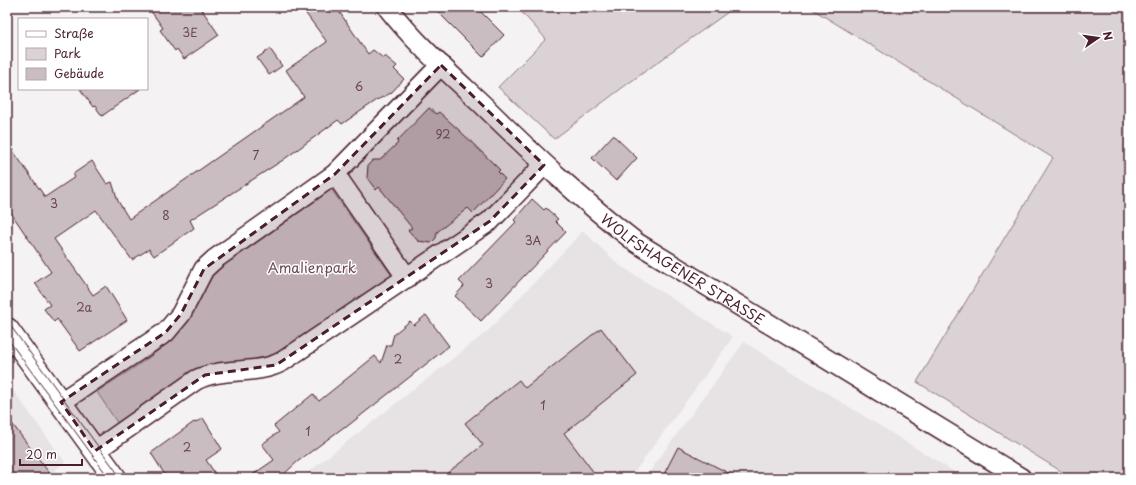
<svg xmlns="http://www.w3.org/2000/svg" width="1136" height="485" font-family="'Playpen Sans',sans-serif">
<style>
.built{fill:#e7e2e3}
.green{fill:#dbd2d5;stroke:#927880}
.building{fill:#cabdc1;stroke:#4a1f2b}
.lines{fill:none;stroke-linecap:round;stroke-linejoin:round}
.street-casing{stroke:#4a1f2b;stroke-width:22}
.secondary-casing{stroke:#4a1f2b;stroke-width:25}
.street{stroke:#fff;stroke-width:19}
.secondary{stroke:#fff;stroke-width:22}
.tram{stroke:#4a1f2b;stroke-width:1}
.marked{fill:#4a1f2b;fill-opacity:0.2;stroke:#4a1f2b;stroke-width:3;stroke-dasharray:8 5;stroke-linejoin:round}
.labels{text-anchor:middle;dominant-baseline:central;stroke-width:3;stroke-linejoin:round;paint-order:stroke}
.number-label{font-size:12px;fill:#6a4650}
.park-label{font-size:14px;fill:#6e4c56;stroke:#fff}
.street-label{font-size:14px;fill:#4a1f2b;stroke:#fff}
</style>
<rect width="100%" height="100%" fill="#f4f2f2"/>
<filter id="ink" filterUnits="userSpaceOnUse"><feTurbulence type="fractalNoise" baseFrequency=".025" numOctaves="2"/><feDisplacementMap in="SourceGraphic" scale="8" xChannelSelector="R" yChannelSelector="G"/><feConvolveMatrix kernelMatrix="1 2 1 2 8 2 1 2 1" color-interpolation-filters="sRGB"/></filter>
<g filter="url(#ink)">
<!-- built -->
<g class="built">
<polygon points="583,231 619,265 733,337 630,478 301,478 488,331"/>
<polygon points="744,342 964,478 645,478"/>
<polygon points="7,382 65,462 45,478 7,478"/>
</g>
<!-- green -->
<g class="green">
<polygon points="517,7 735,7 626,85 554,139 498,87 546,39"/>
<polygon points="809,7 1129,7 1129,478 1072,478 917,382 1053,158"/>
<path d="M331 189 392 276 279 355 266 359 228 362 118 424 97 392C126 372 162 353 184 326 199 308 204 286 218 268Z"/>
</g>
<!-- building -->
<g class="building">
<polygon points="148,7 200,7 219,35 184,59 177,49 175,51 160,30 163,28"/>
<polygon points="301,7 336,7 368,54 373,50 383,58 385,56 397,66 394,69 404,79 391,93 377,100 342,124 338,120 283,160 190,220 194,228 154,256 149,249 132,260 96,210 54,239 93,295 106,286 127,320 80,351 57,319 54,322 44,309 50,305 35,283 51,272 7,207 7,142 45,197 75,177 73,174 92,161 107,184 112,182 118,201 129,219 304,97 286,70 327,42"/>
<polygon points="433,7 476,7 504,35 483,57"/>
<polygon points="270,49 282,66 269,75 257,58"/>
<polygon points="80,89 140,89 102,116 95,106 93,107"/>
<polygon points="429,108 436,114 439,112 459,130 500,170 498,172 505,179 473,213 468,208 437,232 436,238 431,243 418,241 408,230 412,228 379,187 376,190 367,178 368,165 373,160 380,160 398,143 397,141"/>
<polygon points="613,135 637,158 616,181 592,158"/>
<polygon points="532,199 544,210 546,208 558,219 555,221 566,232 481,321 455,296 464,286 459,281 516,222 514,220"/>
<polygon points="426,315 449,346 345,428 344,427 297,462 280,478 248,478 274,460 262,444 279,432 274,426 313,394 319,401 375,356 381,363 387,345 391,345 394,334 410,321 414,325"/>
<polygon points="601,328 637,375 564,433 598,478 441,478 483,445 465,423 519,380 525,388"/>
<polygon points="7,417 53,478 7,478"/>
<polygon points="203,418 222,449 206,460 218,478 167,478 151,453 194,422 195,423"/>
<polygon points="678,447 738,478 662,478"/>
</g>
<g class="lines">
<defs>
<g id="street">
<path id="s1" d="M387 7C415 43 450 74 483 105 532 153 582 201 637 243L1021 478"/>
<polyline points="335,174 407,278"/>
<polyline points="61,402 166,332 181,314 204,269 215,259 335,174 441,65"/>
<path d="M95 451 196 380C223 366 257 376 283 361L490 221 544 165"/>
</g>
<polyline id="secondary" points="7,329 115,478"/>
</defs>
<!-- street casing -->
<use href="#street" class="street-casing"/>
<!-- secondary casing -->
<use href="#secondary" class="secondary-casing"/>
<!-- street -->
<use href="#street" class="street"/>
<!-- secondary -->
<use href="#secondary" class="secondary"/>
<!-- tram -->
<g class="tram">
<polyline points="7,321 121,478"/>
<polyline points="7,338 109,478"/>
</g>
</g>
</g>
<!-- marked area -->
<path class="marked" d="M441 65 544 165 490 221 276 365 205 375 95 451 61 402 166 332 181 314 204 269 335 174Z"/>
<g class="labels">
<!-- number labels -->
<g class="number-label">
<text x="190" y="32">3E</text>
<text x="359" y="86">6</text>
<text x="443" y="134">92</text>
<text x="256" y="155">7</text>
<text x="54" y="203">3</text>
<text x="166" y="215">8</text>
<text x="533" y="240">3A</text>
<text x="489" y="283">3</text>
<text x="84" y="307">2a</text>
<text x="398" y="359">2</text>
<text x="543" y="405">1</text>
<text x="308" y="431">1</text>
<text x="187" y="447">2</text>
</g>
<!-- park labels -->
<g class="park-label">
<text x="312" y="267">Amalienpark</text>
</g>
<!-- street labels -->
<g class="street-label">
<text stroke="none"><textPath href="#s1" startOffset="397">WOLFSHAGENER STRASSE</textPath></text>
</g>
</g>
<!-- margin -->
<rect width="1136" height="485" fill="none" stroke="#fff" stroke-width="24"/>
<rect x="12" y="12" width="1112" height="461" fill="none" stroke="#4a1f2b" stroke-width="1.5" filter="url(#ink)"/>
<!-- legend -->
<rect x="18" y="18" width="130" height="72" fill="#ffffff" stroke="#b7a5aa"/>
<rect x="26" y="31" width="20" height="6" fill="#ffffff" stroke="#b7a5aa"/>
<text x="54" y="38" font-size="12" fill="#4a1f2b">Straße</text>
<rect x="26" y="48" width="20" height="12" fill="#dbd2d5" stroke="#b7a5aa"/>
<text x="54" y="58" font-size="12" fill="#4a1f2b">Park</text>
<rect x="26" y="68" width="20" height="12" fill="#cabdc1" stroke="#b7a5aa"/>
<text x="54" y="78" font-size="12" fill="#4a1f2b">Gebäude</text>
<!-- north arrow -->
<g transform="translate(1098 38) rotate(77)" stroke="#ffffff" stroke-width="3" paint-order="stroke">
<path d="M0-3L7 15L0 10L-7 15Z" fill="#4a1f2b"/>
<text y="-6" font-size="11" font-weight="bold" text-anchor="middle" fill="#4a1f2b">N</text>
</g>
<!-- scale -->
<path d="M20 459v6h62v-6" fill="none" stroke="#4a1f2b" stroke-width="2"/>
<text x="26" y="459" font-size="12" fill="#4a1f2b" stroke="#ffffff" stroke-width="3" paint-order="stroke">20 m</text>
</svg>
